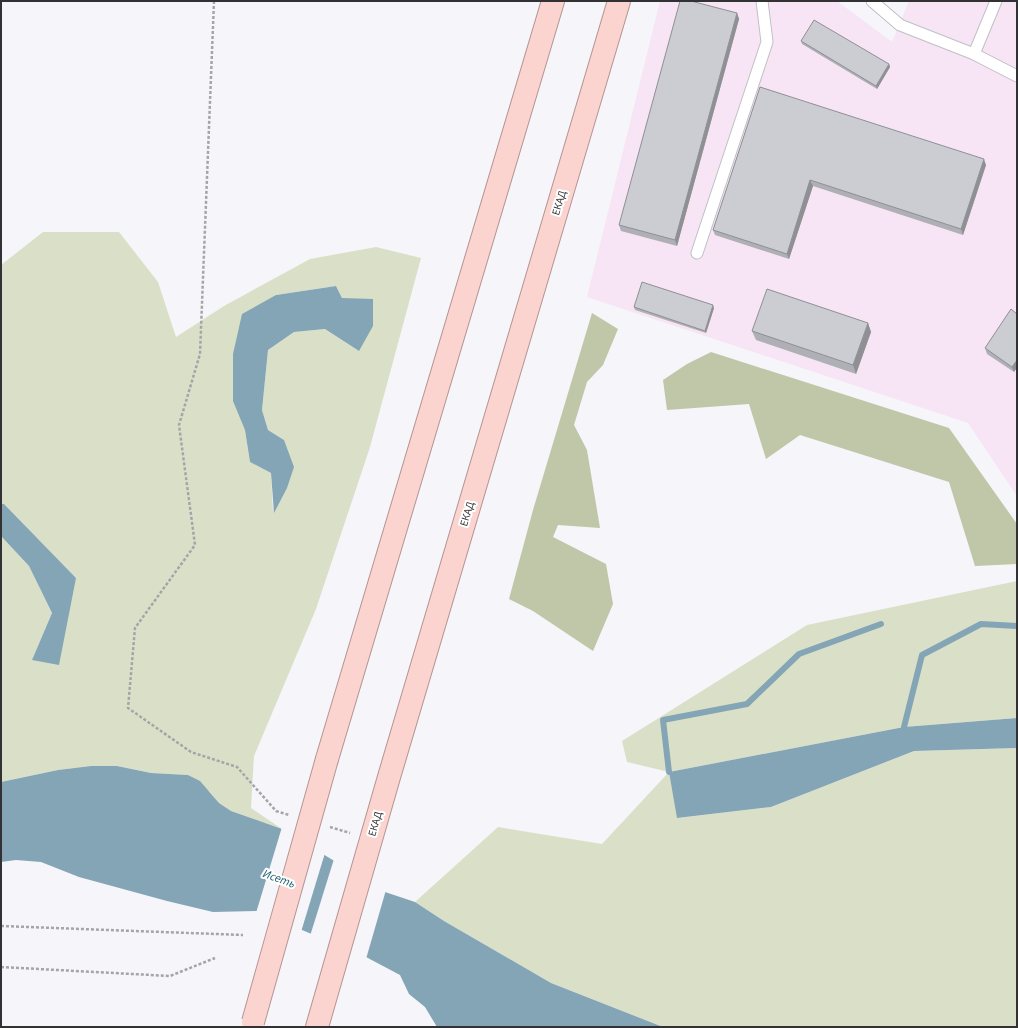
<svg xmlns="http://www.w3.org/2000/svg" width="1018" height="1028" font-family="'Source Sans 3',sans-serif">
<style>
.industrial{fill:#f7e5f6}
.green{fill:#dae0c8;fill-rule:evenodd}
.forest{fill:#bfc7a8}
.water{fill:#83a5b5}
.pier{fill:#f5f5fa}
.lines{fill:none;stroke-linecap:round;stroke-linejoin:round}
.stream{stroke:#83a5b5;stroke-width:6}
.service-casing{stroke:#bfc0c5;stroke-width:13}
.trunk-casing{stroke:#b49492;stroke-width:24}
.path{stroke:#a5a5a9;stroke-width:2.5;stroke-dasharray:3 2;stroke-linecap:butt}
.service{stroke:#fff;stroke-width:11}
.trunk{stroke:#fbd4d0;stroke-width:22}
.trunk-bridge-casing{stroke:#b49492;stroke-width:24;stroke-linecap:butt}
.trunk-bridge{stroke:#fbd4d0;stroke-width:22}
.wall{fill:#afb0b5}
.shaded-wall{fill:#8f9093}
.building{fill:#cccdd2;stroke:#8f9093}
.labels{text-anchor:middle;dominant-baseline:central;stroke-width:4;stroke-linejoin:round;paint-order:stroke}
.street-label{font-size:11px;fill:#323234;stroke:#fff}
.water-label{font-size:12px;font-style:italic;fill:#1b5c73;stroke:#fff}
</style>
<rect width="100%" height="100%" fill="#f5f5fa"/>
<!-- industrial -->
<polygon class="industrial" points="660,1 837,1 892,42 909,1 1017,1 1017,496 968,423 587,297"/>
<!-- green -->
<g class="green">
<path d="M43 232H119L158 282 176 337 224 306 310 259 376 247 421 258 370 447 316 609 254 756 251 808 282 829 231 811 219 803 210 792 188 775 151 773 117 766H91L58 770 1 782V536L29 566 52 613 32 660 76 578 4 504H1V265ZM336 286 342 298 359 351 325 329 294 332 268 350 262 410 268 430 284 440 273 512 271 473 250 462 245 430 276 295Z"/>
<polygon points="1017,581 1017,718 904,727 669,772 678,818 771,807 914,751 1017,748 1017,1027 663,1027 551,983 444,921 415,902 498,827 602,844 669,772 627,762 622,741 807,625"/>
</g>
<!-- forest -->
<g class="forest">
<polygon points="592,313 618,329 603,365 587,382 574,425 587,450 600,528 558,525 553,537 606,564 613,604 593,651 533,611 509,599 533,510"/>
<polygon points="711,352 949,428 1017,524 1017,564 975,566 949,482 800,435 766,459 749,404 667,410 663,380 687,364"/>
</g>
<!-- water -->
<g class="water">
<polygon points="336,286 342,298 373,299 373,326 359,351 325,329 294,332 268,350 262,410 268,430 284,440 294,467 287,488 274,513 271,473 250,462 245,430 233,401 233,354 242,314 276,295"/>
<polygon points="1,504 4,504 76,578 59,665 32,660 52,613 29,566 1,536"/>
<polygon points="1017,718 1017,748 914,751 771,807 677,818 669,772 904,727"/>
<polygon points="91,766 117,766 151,773 188,775 200,781 219,803 231,811 282,829 385,892 415,902 444,921 551,983 663,1027 437,1027 425,1007 409,994 400,975 366,957 257,911 213,912 167,901 79,877 41,862 16,860 1,862 1,782 58,770"/>
</g>
<!-- pier -->
<g class="pier">
<polygon points="282,827 325,853 301,932 256,913"/>
<polygon points="334,859 386,890 366,959 310,936"/>
</g>
<g class="lines">
<!-- stream -->
<g class="stream">
<polyline points="904,727 922,655 981,624 1017,626"/>
<polyline points="669,772 663,720 747,704 799,654 881,624"/>
</g>
<defs>
<g id="service">
<polyline points="872,1 900,25 974,54 1017,76"/>
<polyline points="974,54 996,1"/>
<polyline points="697,253 767,42 762,1"/>
</g>
<g id="trunk">
<polyline points="327,759 553,1"/>
<polyline points="317,1027 389,777 619,1"/>
</g>
</defs>
<!-- service casing -->
<use href="#service" class="service-casing"/>
<!-- trunk casing -->
<use href="#trunk" class="trunk-casing"/>
<!-- path -->
<g class="path">
<polyline points="214,1 200,354 179,425 195,545 135,628 128,708 191,752 237,767 276,811 289,815"/>
<polyline points="330,827 350,833"/>
<polyline points="1,926 243,935"/>
<polyline points="1,967 170,976 215,958"/>
</g>
<!-- service -->
<use href="#service" class="service"/>
<!-- trunk -->
<use href="#trunk" class="trunk"/>
<defs>
<polyline id="trunk-bridge" points="253,1022 327,759"/>
</defs>
<!-- trunk-bridge casing -->
<use href="#trunk-bridge" class="trunk-bridge-casing"/>
<!-- trunk-bridge -->
<use href="#trunk-bridge" class="trunk-bridge"/>
</g>
<!-- wall -->
<g class="wall">
<polygon points="737,13 739,19 677,246 621,231 619,225"/>
<polygon points="801,41 889,64 890,67 877,89 802,44"/>
<polygon points="760,87 986,165 963,235 813,186 789,259 715,235 713,230"/>
<polygon points="634,307 714,308 706,333 635,310"/>
<polygon points="1017,314 1014,372 987,354 985,348"/>
<polygon points="868,323 871,332 856,374 756,340 752,331"/>
</g>
<!-- shaded-wall -->
<g class="shaded-wall">
<polygon points="737,13 739,19 677,246 675,240"/>
<polygon points="889,64 890,67 877,89 876,86"/>
<polygon points="984,159 986,165 963,235 961,229"/>
<polygon points="810,180 813,186 789,259 787,254"/>
<polygon points="713,305 714,308 706,333 705,331"/>
<polygon points="868,323 871,332 856,374 853,365"/>
<polygon points="1017,360 1017,368 1014,372 1012,367"/>
</g>
<!-- building -->
<g class="building">
<polygon points="680,1 691,1 737,13 675,240 619,225"/>
<polygon points="814,20 889,64 876,86 801,41"/>
<polygon points="760,87 984,159 961,229 810,180 787,254 713,230"/>
<polygon points="642,282 713,305 705,331 634,307"/>
<polygon points="767,289 868,323 853,365 752,331"/>
<polygon points="1011,309 1017,314 1017,360 1012,367 985,348"/>
</g>
<g class="labels">
<!-- street labels -->
<g class="street-label">
<text transform="translate(559 203) rotate(-73)">ЕКАД</text>
<text transform="translate(467 514) rotate(-73)">ЕКАД</text>
<text transform="translate(375 824) rotate(-74)">ЕКАД</text>
</g>
<!-- water labels -->
<g class="water-label">
<text transform="translate(279 879) rotate(20)">Исеть</text>
</g>
</g>
<!-- border -->
<rect width="1018" height="1028" fill="none" stroke="#323234" stroke-width="4"/>
</svg>
